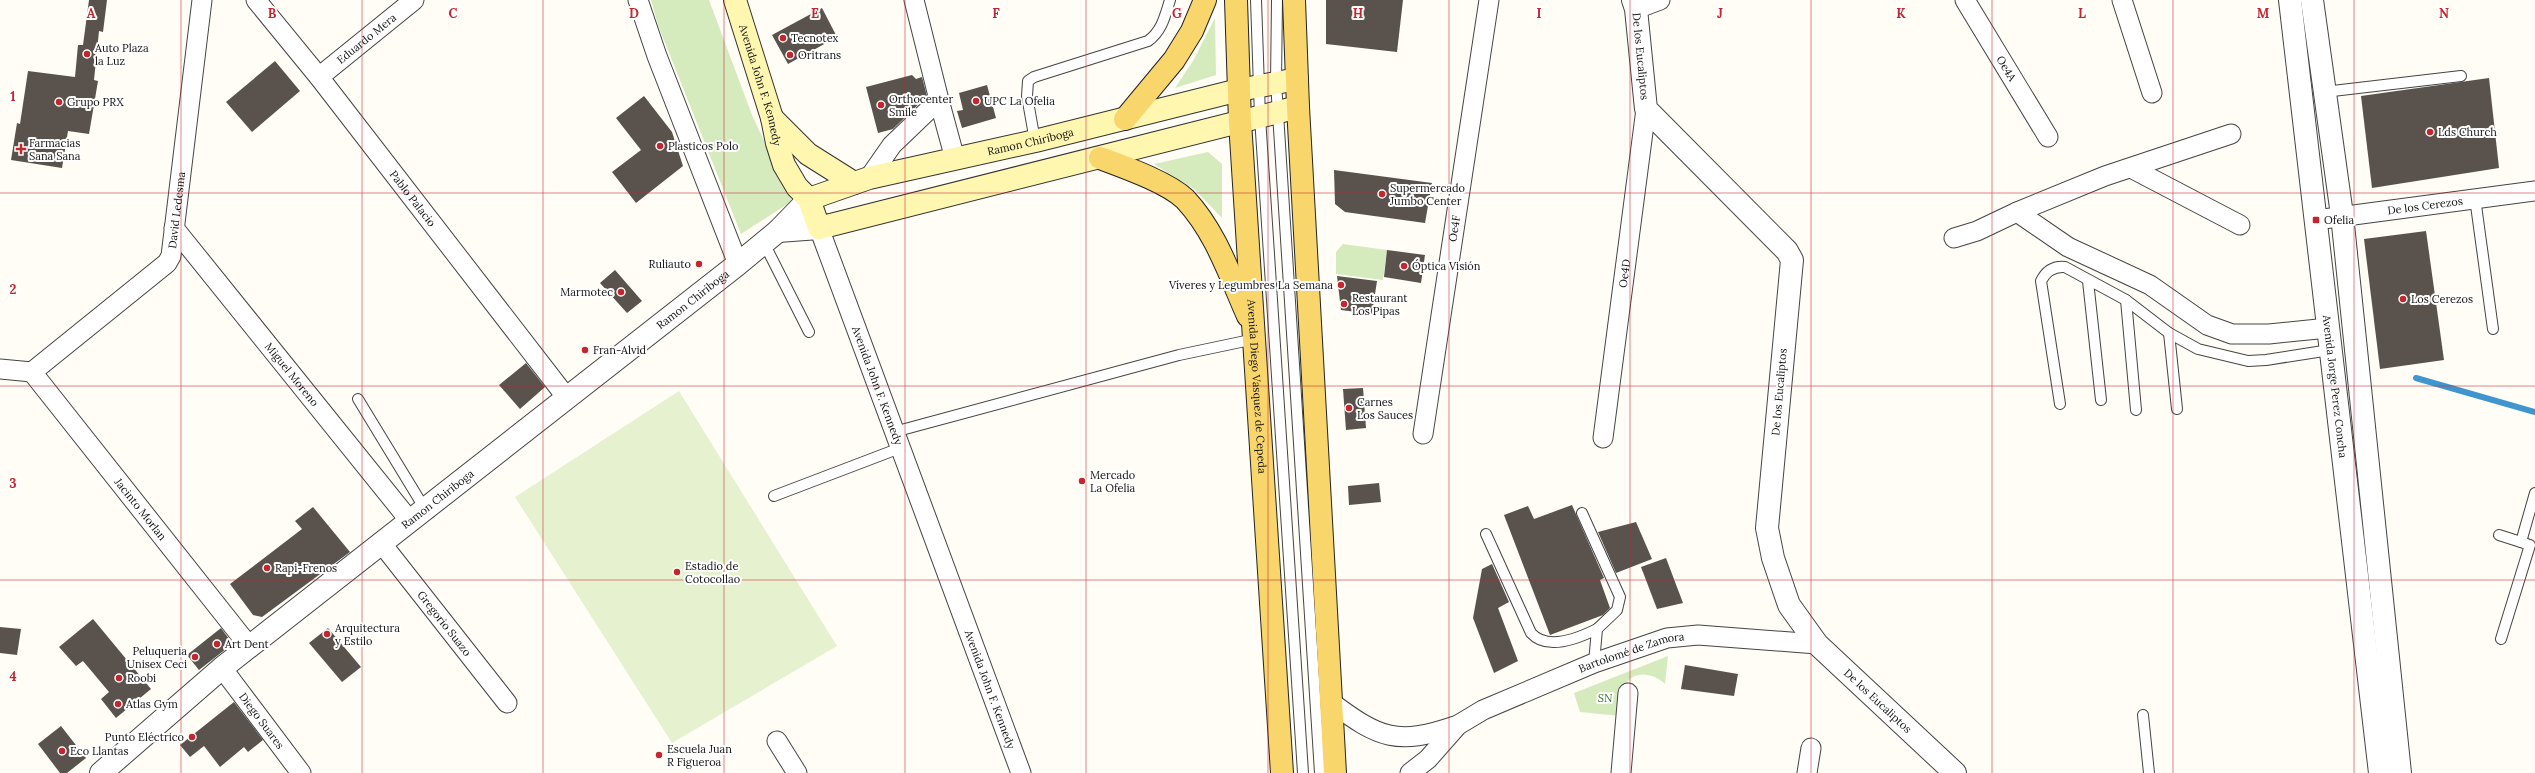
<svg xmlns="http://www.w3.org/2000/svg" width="2535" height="773" font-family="Lora,serif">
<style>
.green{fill:#d5ebbd}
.pitch{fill:#e6f2cf}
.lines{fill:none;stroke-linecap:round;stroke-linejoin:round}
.stream{stroke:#3f96cf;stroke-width:6}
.building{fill:#5a524d}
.service-casing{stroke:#444;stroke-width:12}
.minor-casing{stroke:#444;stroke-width:21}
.tertiary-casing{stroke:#444;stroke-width:24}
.secondary-casing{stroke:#333;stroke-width:24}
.primary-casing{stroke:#222;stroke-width:24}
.service{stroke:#fff;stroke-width:10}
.minor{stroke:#fff;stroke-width:19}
.tertiary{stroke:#fff;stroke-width:22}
.secondary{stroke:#fff6b0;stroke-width:22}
.primary{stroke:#f9d66b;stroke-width:22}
.grid{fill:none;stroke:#c4262e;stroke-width:1;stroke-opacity:0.55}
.poi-dot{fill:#c4262e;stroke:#fff;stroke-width:1.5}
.labels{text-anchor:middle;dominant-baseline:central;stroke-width:4;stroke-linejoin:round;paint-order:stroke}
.street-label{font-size:11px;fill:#111;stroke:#fff}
.poi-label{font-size:11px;fill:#111;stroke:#fff;text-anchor:start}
.park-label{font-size:11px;font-style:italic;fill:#2f6b1f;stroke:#fff}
.grid-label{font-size:13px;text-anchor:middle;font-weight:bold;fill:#c4262e;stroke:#fff;stroke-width:4;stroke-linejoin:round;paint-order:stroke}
</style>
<rect width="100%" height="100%" fill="#fffdf5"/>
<!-- green -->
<g class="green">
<polygon points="651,0 709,0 752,115 792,201 741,234 658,25"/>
<polygon points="1215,18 1216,75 1175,88 1193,61"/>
<polygon points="1208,152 1222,164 1222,218 1194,189 1154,164"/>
<polygon points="1343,244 1387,250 1383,280 1336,274 1336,252"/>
<path d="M1668 656 1665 684C1653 673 1633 669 1624 687 1620 694 1621 707 1620 716L1580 712 1574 693Z"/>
</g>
<!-- pitch -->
<polygon class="pitch" points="679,391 837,646 672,743 515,497"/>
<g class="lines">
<!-- stream -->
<polyline class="stream" points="2416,378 2535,412"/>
</g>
<!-- building -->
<g class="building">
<polygon points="89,0 107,0 103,32 99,31 94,80 98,81 89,134 68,131 62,168 11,160 17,123 20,124 28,71 75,77 78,45 83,45"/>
<polygon points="1326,0 1403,0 1397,52 1326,44"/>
<polygon points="822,8 837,37 788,64 772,35"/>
<polygon points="275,61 300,91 252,132 226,102"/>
<polygon points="912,75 916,79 922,77 927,96 893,129 878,133 866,87"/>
<polygon points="2489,78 2499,168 2372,188 2361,96"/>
<polygon points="987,85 996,118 962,128 957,111 963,110 959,93"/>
<polygon points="644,96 672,132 683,166 636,203 612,172 641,150 616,118"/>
<polygon points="1334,170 1432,183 1425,223 1345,212 1335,204"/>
<polygon points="2426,231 2444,360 2380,369 2364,239"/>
<polygon points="1387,250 1425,255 1421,283 1384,277"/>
<polygon points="615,270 642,301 627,313 600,283"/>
<polygon points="1337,276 1377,281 1372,314 1341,310"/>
<polygon points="526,363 545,387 520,409 499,385"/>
<polygon points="1363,388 1366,428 1346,430 1343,389"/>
<polygon points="1379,483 1381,502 1349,505 1348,486"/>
<polygon points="1572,505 1604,578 1600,580 1610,608 1603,615 1550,635 1504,515 1528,506 1534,519"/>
<polygon points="313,507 350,552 262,617 253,615 230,584 302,529 295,521"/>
<polygon points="1636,522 1652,559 1616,573 1598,532"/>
<polygon points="1666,558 1683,603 1657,609 1641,567"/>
<polygon points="1492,564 1509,602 1498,608 1518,661 1494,673 1473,618 1482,569"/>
<polygon points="93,619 151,689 116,718 101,699 109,692 83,661 76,666 59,647"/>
<polygon points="0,627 21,629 17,655 0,653"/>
<polygon points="221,628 232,643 231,645 199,670 187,655"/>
<polygon points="328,628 361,667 342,682 309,643"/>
<polygon points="1685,665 1738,674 1734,696 1681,689"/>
<polygon points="234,702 263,740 248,752 244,747 220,767 204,746 190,757 180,745"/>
<polygon points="61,726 86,758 67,773 60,773 38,744"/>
</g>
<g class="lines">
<defs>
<g id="service">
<polyline points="1256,0 1260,117 1303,773"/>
<polyline points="1277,0 1276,82 1320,773"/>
<polyline points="2324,92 2461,76"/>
<path d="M1035 141 1027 96 1028 81 1034 77 1148 41C1162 31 1165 16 1170 0"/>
<polyline points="2475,198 2493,329"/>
<polyline points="764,243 809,332"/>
<polyline points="2088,281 2101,400"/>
<polyline points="2126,300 2136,410"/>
<polyline points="2169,333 2177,409"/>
<polyline points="358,399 425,509"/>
<path d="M2060 404 2041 281C2046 271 2054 266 2065 267L2126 300 2169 333 2198 349 2248 361 2266 360 2330 350"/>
<polyline points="894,432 1179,355 1255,339"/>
<polyline points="774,496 900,448"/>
<polyline points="1582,513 1620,597 1617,610 1597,629 1594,663"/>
<path d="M1486 534 1531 633C1547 651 1577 639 1597 629"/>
<polyline points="2499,535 2527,544"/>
<polyline points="2521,542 2535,493"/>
<polyline points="2501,639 2530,545"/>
<polyline points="2143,715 2149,773"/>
</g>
<g id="minor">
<path id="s1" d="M256 0 319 77 567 398"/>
<polyline points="638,0 657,56 738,264"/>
<path id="s2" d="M1965 0 2048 137"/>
<polyline points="2122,0 2152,93"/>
<polyline points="1636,9 1660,0"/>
<path id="s3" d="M319 77 414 0"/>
<polyline points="939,100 955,159"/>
<polyline points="2131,168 2240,225"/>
<polyline points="869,178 892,145 939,100 914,0"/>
<polyline points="2017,212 2068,247 2150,285 2207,325 2232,334 2269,334 2328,328"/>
<path id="s4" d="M2316 220 2535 191"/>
<path id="s5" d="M174 228 410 521"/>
<path id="s6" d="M819 228 1021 773"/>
<polyline points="1954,238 1977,231 2017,212 2105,176 2231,134"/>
<path id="s7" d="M0 369 32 372 167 263 171 256 202 0"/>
<path id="s8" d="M32 372 249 646"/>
<path id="s9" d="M1423 434 1489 0"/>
<path id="s10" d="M1603 438 1646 109"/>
<path id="s11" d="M382 544 507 703"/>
<path id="s12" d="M222 668 301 773"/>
<path d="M1332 703C1379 738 1397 746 1455 726"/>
<polyline points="777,741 797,773"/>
<path id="s13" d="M1410 773 1428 759 1458 725 1483 710 1594 663 1667 638 1698 635 1817 644"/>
<polyline points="1621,773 1628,693"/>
<polyline points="1807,773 1811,748"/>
</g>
<g id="tertiary">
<path id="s14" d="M1633 0 1636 9 1646 109 1787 251 1792 260 1767 528 1773 558 1789 605 1817 644 1955 773"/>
<path id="s15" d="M2290 0 2380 773"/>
<polyline points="2312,0 2342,215 2400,773"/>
<polyline points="778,231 819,228"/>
<path id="s16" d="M101 773 222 668 738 264 778 231 809 199"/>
</g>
<g id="secondary">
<path id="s17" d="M735 0 772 118 777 143 784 165 797 187 809 199 819 228 1298 107"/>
<polyline points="772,118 808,154 854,183"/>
<path id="s18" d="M809 199 869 178 1035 141 1239 90 1297 79"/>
</g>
<g id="primary">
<path id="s19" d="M1236 0 1240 122 1282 773"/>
<polyline points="1294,0 1298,107 1335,773"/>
<polyline points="1125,119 1174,60 1192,31 1205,0"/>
<path d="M1100 158C1124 167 1167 182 1185 199 1216 232 1230 276 1248 316"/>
</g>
</defs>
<!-- service casing -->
<use href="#service" class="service-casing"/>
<!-- minor casing -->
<use href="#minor" class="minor-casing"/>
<!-- tertiary casing -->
<use href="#tertiary" class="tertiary-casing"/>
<!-- secondary casing -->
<use href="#secondary" class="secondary-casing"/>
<!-- primary casing -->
<use href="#primary" class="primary-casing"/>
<!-- service -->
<use href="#service" class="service"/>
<!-- minor -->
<use href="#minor" class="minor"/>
<!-- tertiary -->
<use href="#tertiary" class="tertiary"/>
<!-- secondary -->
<use href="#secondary" class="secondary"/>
<!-- primary -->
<use href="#primary" class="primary"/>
</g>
<!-- grid -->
<path class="grid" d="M181 0V773M362 0V773M543 0V773M724 0V773M905 0V773M1086 0V773M1268 0V773M1449 0V773M1630 0V773M1811 0V773M1992 0V773M2173 0V773M2354 0V773M0 193H2535M0 386H2535M0 580H2535"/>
<!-- markers -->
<g class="poi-dot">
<circle cx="783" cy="38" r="4"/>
<circle cx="87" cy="54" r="4"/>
<circle cx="790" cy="55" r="4"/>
<circle cx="976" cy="101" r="4"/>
<circle cx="59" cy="102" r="4"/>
<circle cx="881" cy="105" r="4"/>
<circle cx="2430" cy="132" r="4"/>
<circle cx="660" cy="146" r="4"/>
<path d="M19 143h4v4h4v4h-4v4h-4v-4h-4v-4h4z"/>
<circle cx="1382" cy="194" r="4"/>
<rect x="2312" y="216" width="8" height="8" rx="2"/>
<circle cx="699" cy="264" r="4"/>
<circle cx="1404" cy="266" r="4"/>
<circle cx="1341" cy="285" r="4"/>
<circle cx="621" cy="292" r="4"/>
<circle cx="2403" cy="299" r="4"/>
<circle cx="1344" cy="304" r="4"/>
<circle cx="585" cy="350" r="4"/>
<circle cx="1349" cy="408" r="4"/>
<circle cx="1082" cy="481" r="4"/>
<circle cx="267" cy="568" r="4"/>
<circle cx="677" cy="572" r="4"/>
<circle cx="327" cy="634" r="4"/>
<circle cx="217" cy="644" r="4"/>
<circle cx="195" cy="657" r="4"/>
<circle cx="119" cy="678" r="4"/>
<circle cx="118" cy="704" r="4"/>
<circle cx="192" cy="737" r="4"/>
<circle cx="62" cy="751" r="4"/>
<circle cx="659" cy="755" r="4"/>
</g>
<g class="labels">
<!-- street labels -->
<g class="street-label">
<text stroke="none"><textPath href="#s3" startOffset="61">Eduardo Mera</textPath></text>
<text stroke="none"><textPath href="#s14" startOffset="57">De los Eucaliptos</textPath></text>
<text stroke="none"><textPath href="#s2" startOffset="80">Oe4A</textPath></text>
<text stroke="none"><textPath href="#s17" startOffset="89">Avenida John F. Kennedy</textPath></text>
<text stroke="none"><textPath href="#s18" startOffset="229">Ramon Chiriboga</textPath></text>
<text stroke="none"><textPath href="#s1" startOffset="253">Pablo Palacio</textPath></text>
<text stroke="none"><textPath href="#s4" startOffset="110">De los Cerezos</textPath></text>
<text stroke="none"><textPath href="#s7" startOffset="260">David Ledesma</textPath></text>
<text stroke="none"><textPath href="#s9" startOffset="208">Oe4F</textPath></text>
<text stroke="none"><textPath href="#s10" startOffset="166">Oe4D</textPath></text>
<text stroke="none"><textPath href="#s16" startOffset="758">Ramon Chiriboga</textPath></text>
<text stroke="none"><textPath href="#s5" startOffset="188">Miguel Moreno</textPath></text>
<text stroke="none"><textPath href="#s6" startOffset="168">Avenida John F. Kennedy</textPath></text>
<text stroke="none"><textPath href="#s15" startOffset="389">Avenida Jorge Perez Concha</textPath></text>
<text stroke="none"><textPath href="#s19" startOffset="387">Avenida Diego Vasquez de Cepeda</textPath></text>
<text transform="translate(1779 392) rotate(-85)">De los Eucaliptos</text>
<text stroke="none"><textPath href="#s16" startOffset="434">Ramon Chiriboga</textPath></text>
<text stroke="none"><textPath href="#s8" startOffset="175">Jacinto Morlan</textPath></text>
<text stroke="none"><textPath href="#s11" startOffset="101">Gregorio Suazo</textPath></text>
<text stroke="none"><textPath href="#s13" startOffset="257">Bartolomé de Zamora</textPath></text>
<text stroke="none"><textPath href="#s6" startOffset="492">Avenida John F. Kennedy</textPath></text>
<text stroke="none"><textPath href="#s14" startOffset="801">De los Eucaliptos</textPath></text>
<text stroke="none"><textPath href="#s12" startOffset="66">Diego Suares</textPath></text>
</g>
<!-- poi labels -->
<g class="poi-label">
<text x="791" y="38">Tecnotex</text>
<text x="95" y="48">Auto Plaza<tspan x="95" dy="13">la Luz</tspan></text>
<text x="798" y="55">Oritrans</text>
<text x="889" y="99">Orthocenter<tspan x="889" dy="13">Smile</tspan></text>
<text x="984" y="101">UPC La Ofelia</text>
<text x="67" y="102">Grupo PRX</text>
<text x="2438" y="132">Lds Church</text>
<text x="29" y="143">Farmacias<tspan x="29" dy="13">Sana Sana</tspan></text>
<text x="668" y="146">Plasticos Polo</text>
<text x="1390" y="188">Supermercado<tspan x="1390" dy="13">Jumbo Center</tspan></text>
<text x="2324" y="220">Ofelia</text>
<text x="691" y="264" text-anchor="end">Ruliauto</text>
<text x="1412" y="266">Óptica Visión</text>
<text x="1333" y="285" text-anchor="end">Víveres y Legumbres La Semana</text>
<text x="613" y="292" text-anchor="end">Marmotec</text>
<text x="1352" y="298">Restaurant<tspan x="1352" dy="13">Los Pipas</tspan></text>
<text x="2411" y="299">Los Cerezos</text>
<text x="593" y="350">Fran-Alvid</text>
<text x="1357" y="402">Carnes<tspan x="1357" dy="13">Los Sauces</tspan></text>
<text x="1090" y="475">Mercado<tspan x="1090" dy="13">La Ofelia</tspan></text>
<text x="685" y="566">Estadio de<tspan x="685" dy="13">Cotocollao</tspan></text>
<text x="275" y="568">Rapi-Frenos</text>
<text x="335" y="628">Arquitectura<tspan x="335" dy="13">y Estilo</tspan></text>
<text x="225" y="644">Art Dent</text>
<text x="187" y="651" text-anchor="end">Peluqueria<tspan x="187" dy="13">Unisex Ceci</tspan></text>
<text x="127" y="678">Roobi</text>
<text x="126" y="704">Atlas Gym</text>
<text x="184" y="737" text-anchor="end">Punto Eléctrico</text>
<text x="667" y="749">Escuela Juan<tspan x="667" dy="13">R Figueroa</tspan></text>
<text x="70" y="751">Eco Llantas</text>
</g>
<!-- park labels -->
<g class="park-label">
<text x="1605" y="698">SN</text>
</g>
</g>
<g class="grid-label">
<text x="91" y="18">A</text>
<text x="272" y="18">B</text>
<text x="453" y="18">C</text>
<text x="634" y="18">D</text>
<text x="815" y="18">E</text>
<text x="996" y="18">F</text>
<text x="1177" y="18">G</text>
<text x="1358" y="18">H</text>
<text x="1539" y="18">I</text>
<text x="1720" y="18">J</text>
<text x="1901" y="18">K</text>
<text x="2082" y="18">L</text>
<text x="2263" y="18">M</text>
<text x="2444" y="18">N</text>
<text x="13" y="101">1</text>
<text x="13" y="294">2</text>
<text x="13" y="488">3</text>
<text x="13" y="681">4</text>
</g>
</svg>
